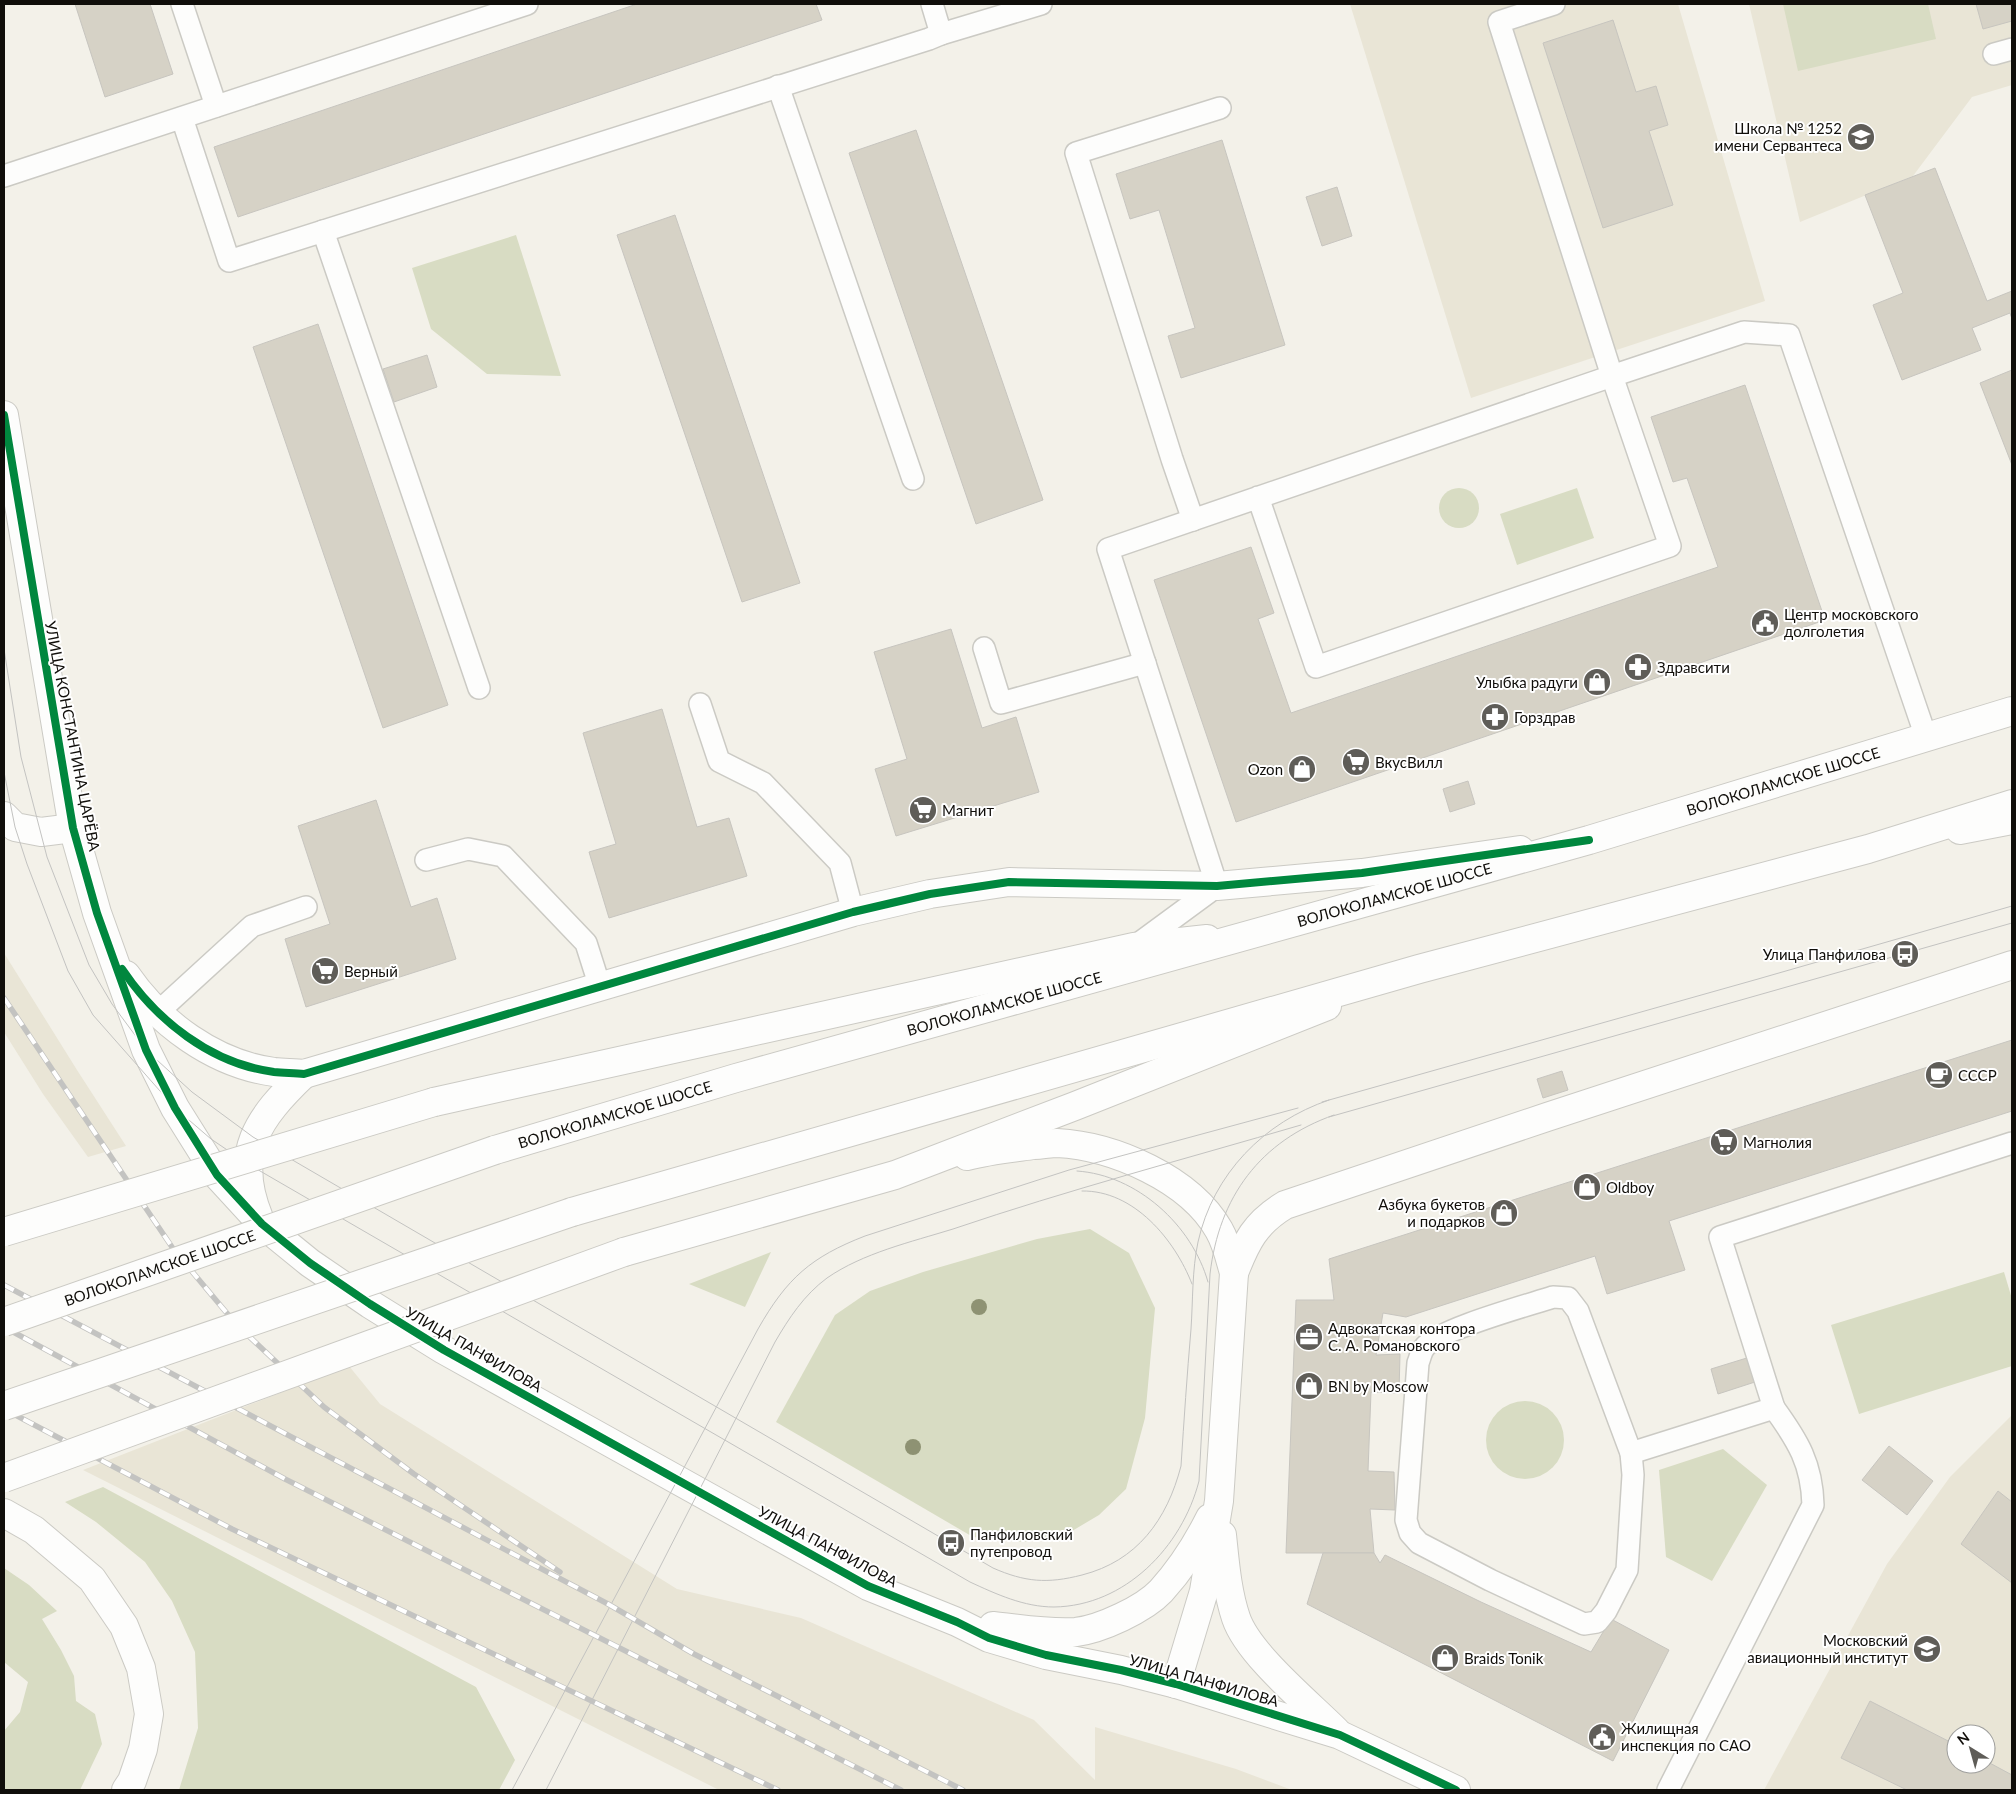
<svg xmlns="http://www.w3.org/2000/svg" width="2016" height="1794" font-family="Lato,sans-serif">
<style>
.built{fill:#e9e5d6;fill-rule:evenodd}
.green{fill:#d8dcc3}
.building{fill:#d6d2c6;stroke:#c7c5bf}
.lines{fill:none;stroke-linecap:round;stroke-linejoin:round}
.service-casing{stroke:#cbcac4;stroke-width:24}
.minor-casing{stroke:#cbcac4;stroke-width:30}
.tertiary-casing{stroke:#cbcac4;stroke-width:30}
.secondary-casing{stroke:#cbcac4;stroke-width:30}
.primary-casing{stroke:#cbcac4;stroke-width:30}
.service{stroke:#fdfdfc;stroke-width:21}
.minor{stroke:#fdfdfc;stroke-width:28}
.tertiary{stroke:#fdfdfc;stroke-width:28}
.secondary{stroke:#fdfdfc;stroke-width:28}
.primary{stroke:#fdfdfc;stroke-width:28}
.tram{stroke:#c3c3c1;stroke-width:1}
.rail-casing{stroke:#c3c3c1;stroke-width:5.5}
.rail{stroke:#fff;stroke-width:4;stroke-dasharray:11;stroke-linecap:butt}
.secondary-bridge-casing{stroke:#cbcac4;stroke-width:30;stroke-linecap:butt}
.primary-bridge-casing{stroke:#cbcac4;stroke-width:30;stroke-linecap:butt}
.secondary-bridge{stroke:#fdfdfc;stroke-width:28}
.primary-bridge{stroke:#fdfdfc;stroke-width:28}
.cycleway-casing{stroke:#fff;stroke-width:11}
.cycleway{stroke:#00873e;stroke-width:8}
.tree{fill:#8e9273}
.labels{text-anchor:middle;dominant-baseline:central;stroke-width:4;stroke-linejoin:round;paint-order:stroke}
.poi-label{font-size:15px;fill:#100e0a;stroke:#fff;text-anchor:start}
.street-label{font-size:15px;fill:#100e0a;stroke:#fff}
</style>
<rect width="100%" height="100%" fill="#f3f1e9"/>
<!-- built -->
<g class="built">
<polygon points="1350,4 1678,4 1765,301 1471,398"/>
<polygon points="1749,4 2012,4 2012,85 1972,97 1913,176 1800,222"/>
<polygon points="4,953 77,1070 126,1146 88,1157 43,1094 4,1032"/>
<polygon points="349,1366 380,1404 677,1589 801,1618 1034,1720 1095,1780 1095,1727 1236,1769 1292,1790 719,1790 83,1470"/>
<path d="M2012 1415V1790H1764L1887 1564 1950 1477ZM1956 1734H1986V1764H1956Z"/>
</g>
<!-- green -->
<g class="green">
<polygon points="1783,4 1928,4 1936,39 1798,71"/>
<polygon points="516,235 561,376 487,374 431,329 412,268"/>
<circle cx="1459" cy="508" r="20"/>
<polygon points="1577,488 1594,538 1517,565 1500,514"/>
<polygon points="1090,1229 1129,1253 1155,1308 1145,1418 1126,1489 1099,1515 1072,1531 1024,1542 973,1537 776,1422 835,1315 870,1291 923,1272 1037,1239"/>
<polygon points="771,1252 745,1307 689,1284"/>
<polygon points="2004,1272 2012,1299 2012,1366 1859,1414 1831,1325"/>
<circle cx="1525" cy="1440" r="39"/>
<polygon points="1723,1449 1767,1485 1712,1581 1666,1557 1659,1470"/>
<polygon points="103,1487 476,1687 515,1760 499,1790 179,1790 198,1728 195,1652 172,1601 145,1562 96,1522 65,1502"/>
<polygon points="4,1568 29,1585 57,1611 42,1619 61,1650 74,1676 76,1701 95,1714 102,1744 80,1790 4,1790 4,1731 20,1712 28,1682 4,1662"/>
</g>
<!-- building -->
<g class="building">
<polygon points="75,4 150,4 173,74 105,97"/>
<polygon points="637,4 816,4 822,20 238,217 214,147"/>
<polygon points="1976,4 2012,4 2012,21 1983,29"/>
<polygon points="1613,20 1636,92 1656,86 1668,125 1649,131 1673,205 1603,228 1543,43"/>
<polygon points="916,130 1043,500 976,524 849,153"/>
<polygon points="1222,140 1285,345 1181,378 1168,336 1195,328 1159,210 1130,219 1116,174"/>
<polygon points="1935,168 1987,301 2012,291 2012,319 2010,313 1972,328 1981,350 1902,380 1873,305 1903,293 1865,195"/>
<polygon points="1337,187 1352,236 1322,246 1306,197"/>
<polygon points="675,215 800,583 742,602 617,235"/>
<polygon points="318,324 448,705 383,728 253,347"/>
<polygon points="427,355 437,387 394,402 383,369"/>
<polygon points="2012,370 2012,465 1980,383"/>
<polygon points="1745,385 1825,620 1236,822 1154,580 1251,547 1274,613 1258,619 1291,713 1718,567 1687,478 1673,482 1651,417"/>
<polygon points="951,629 982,728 1016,717 1039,792 896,836 875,769 907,759 874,652"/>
<polygon points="662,709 697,827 729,818 747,876 609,918 589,852 616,844 583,733"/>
<polygon points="1468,781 1475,804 1450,812 1443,789"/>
<polygon points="376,800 411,907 437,898 456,959 306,1007 285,939 330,924 298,826"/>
<polygon points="2012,1040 2012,1111 1669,1221 1685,1270 1607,1294 1595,1256 1406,1317 1383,1313 1376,1355 1400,1354 1399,1393 1371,1392 1368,1471 1394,1472 1395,1510 1370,1509 1374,1553 1286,1553 1296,1300 1334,1300 1329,1259"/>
<polygon points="1562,1071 1568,1090 1543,1098 1537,1079"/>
<polygon points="1750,1357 1758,1381 1718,1394 1711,1369"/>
<polygon points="1889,1446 1933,1481 1907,1515 1862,1480"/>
<polygon points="1998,1491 2012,1502 2012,1583 1961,1544"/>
<polygon points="1323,1553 1374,1553 1380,1563 1385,1555 1481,1602 1591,1652 1611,1619 1669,1650 1613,1761 1307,1604"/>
<polygon points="1870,1701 1956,1745 1956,1764 1986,1764 1986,1761 2012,1775 2012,1790 1907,1790 1841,1758"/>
</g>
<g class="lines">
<defs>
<g id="service">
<polyline points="182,4 216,106"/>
<polyline points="1554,4 1499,22 1612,376 1744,332 1789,335 1926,737"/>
<polyline points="941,34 1041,4"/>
<polyline points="1994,54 2012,49"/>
<polyline points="778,86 913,479"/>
<polyline points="182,118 229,261 929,39 941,34 932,4"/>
<polyline points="4,176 527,4"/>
<polyline points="323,231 479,688"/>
<polyline points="1193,520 1172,459 1076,153 1220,108"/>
<polyline points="984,648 1001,703 1145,663"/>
<polyline points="700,704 719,761 763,783 840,863 853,912"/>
<polyline points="426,860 468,849 503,856 586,943 600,987"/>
<path d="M1134 947 1217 886 1108 549C1276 492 1444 434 1612 376L1670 546 1316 667 1258 497"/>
<polyline points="158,1012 252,926 306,907"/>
<path d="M1553 1297 1568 1298 1578 1311 1631 1453 1633 1475 1627 1570 1606 1611 1597 1622 1584 1624 1490 1580 1419 1543 1410 1533 1406 1520 1418 1363C1420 1358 1421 1352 1424 1348 1436 1330 1529 1305 1553 1297Z"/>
<polyline points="1631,1453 1774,1408 1720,1237 2012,1143"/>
<path d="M1668 1790 1813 1505C1812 1464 1798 1441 1774 1408"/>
</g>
<polyline id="minor" points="4,816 15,827 41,832 73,828"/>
<g id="tertiary">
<polyline points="4,415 73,828 97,913 146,1050 175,1108 217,1175 262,1224 310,1263 370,1304 444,1350 868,1586 957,1622 989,1638 1046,1655 1121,1670 1176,1684 1340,1735 1456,1790"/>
<path d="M126 975C159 1023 214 1064 274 1072 284 1073 294 1073 304 1074L853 912 930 894 1009 882 1217 886 1362 873 1520 850"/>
<path d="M967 1156C989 1150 1011 1148 1034 1145 1042 1145 1050 1143 1057 1143 1114 1146 1190 1179 1219 1230 1227 1244 1230 1259 1234 1273L1219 1501 1204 1591 1176 1684"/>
<path d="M259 1218C232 1153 258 1118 304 1074"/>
<path d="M1234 1273C1246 1242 1255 1223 1285 1205L1547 1117 2012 965"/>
<path d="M1222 1535C1225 1563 1227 1591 1236 1618 1248 1654 1308 1703 1336 1731"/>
<path d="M993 1626C1021 1629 1049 1634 1076 1632 1101 1629 1144 1609 1161 1591 1181 1569 1197 1544 1210 1518"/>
</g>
<g id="secondary">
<polyline points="1960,830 2012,820"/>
<polyline points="434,1102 1134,947 1207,939"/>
<polyline points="624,1252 895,1175 1075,1106 1327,1006"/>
<polyline points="4,1513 34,1530 92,1579 124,1626 141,1668 149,1714 143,1749 132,1781 126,1790"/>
</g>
<g id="primary">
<path id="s1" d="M495 1150 736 1078 1589 840 2012 711"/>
<polyline points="572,1212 1419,969 1868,849 2012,804"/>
</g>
</defs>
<!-- service casing -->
<use href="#service" class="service-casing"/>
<!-- minor casing -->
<use href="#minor" class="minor-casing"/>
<!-- tertiary casing -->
<use href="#tertiary" class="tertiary-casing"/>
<!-- secondary casing -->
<use href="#secondary" class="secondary-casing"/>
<!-- primary casing -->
<use href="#primary" class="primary-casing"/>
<!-- service -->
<use href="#service" class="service"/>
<!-- minor -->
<use href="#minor" class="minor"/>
<!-- tertiary -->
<use href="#tertiary" class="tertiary"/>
<!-- secondary -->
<use href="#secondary" class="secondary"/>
<!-- primary -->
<use href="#primary" class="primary"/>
<!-- tram -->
<g class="tram">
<path d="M4 649 21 757 47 857 89 965 112 1004 146 1050 192 1092 253 1137 993 1568C1025 1582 1047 1584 1082 1575 1137 1561 1167 1520 1181 1466 1184 1420 1187 1375 1191 1329 1193 1300 1192 1270 1198 1242 1213 1174 1264 1122 1329 1100"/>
<path d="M4 772 15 827 27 864 68 971 93 1015 175 1108 211 1139 248 1164 970 1582C996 1594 1024 1607 1054 1607 1125 1606 1182 1547 1199 1481L1210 1274C1219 1197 1260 1141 1334 1115"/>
<polyline points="1322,1102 1758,979 2012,906"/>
<polyline points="1329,1117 2012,923"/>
<path d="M1077 1171C1137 1175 1192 1225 1208 1282"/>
<path d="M1082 1191C1134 1190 1175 1240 1192 1284"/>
<path d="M512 1790 758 1329C787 1278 811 1257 865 1236L1069 1170 1298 1108"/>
<path d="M546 1790 775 1342C789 1318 804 1295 827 1278 863 1253 911 1242 953 1229 1068 1190 1185 1159 1301 1125"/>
</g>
<defs>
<g id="rail">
<polyline points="4,998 174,1250 236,1324 324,1407 414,1474 560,1572"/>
<polyline points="4,1285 608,1604 694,1654 963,1790"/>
<polyline points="4,1327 285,1479 901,1790"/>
<polyline points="4,1409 232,1529 778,1790"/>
</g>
</defs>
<!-- rail casing -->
<use href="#rail" class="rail-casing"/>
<!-- rail -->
<use href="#rail" class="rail"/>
<defs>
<g id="secondary-bridge">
<polyline points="4,1232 434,1102"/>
<polyline points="4,1478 624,1252"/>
</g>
<g id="primary-bridge">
<path id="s2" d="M4 1322 495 1150"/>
<polyline points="4,1406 572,1212"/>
</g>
</defs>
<!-- secondary-bridge casing -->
<use href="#secondary-bridge" class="secondary-bridge-casing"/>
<!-- primary-bridge casing -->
<use href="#primary-bridge" class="primary-bridge-casing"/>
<!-- secondary-bridge -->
<use href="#secondary-bridge" class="secondary-bridge"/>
<!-- primary-bridge -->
<use href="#primary-bridge" class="primary-bridge"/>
<defs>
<g id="cycleway">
<polyline points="4,415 73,828 97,913 146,1050 175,1108 217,1175 262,1224 310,1263 370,1304 444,1350 868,1586 957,1622 989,1638 1046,1655 1121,1670 1176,1684 1340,1735 1456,1790"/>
<path d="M122 969C156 1020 211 1064 274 1072 284 1073 294 1073 304 1074L853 912 930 894 1009 882 1217 886 1362 873 1589 840"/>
</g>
</defs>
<!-- cycleway casing -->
<use href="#cycleway" class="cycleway-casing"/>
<!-- cycleway -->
<use href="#cycleway" class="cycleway"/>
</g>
<!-- trees -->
<g class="tree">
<circle cx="979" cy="1307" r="8"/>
<circle cx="913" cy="1447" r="8"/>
</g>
<!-- icons -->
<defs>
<symbol id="school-disc" viewBox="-11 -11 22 22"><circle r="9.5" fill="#5f5d58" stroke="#fff"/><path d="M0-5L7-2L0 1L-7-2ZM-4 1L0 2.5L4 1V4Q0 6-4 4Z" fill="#fff"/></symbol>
<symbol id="civic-disc" viewBox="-11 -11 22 22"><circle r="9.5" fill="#5f5d58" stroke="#fff"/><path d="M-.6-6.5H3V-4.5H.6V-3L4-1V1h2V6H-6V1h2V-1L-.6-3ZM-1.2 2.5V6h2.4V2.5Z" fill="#fff"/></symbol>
<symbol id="pharmacy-disc" viewBox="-11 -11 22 22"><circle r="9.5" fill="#5f5d58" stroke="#fff"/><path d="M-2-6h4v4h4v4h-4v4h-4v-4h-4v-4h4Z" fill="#fff"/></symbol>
<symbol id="shop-disc" viewBox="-11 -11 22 22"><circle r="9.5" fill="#5f5d58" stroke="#fff"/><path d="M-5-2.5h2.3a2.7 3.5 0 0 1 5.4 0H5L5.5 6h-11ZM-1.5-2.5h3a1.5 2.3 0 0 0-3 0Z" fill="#fff"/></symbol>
<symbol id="supermarket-disc" viewBox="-11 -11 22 22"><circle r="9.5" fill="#5f5d58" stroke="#fff"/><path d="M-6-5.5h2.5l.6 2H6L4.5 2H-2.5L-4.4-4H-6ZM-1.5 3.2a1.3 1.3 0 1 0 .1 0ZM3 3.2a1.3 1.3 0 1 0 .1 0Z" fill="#fff"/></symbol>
<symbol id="bus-disc" viewBox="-11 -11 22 22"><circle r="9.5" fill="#5f5d58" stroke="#fff"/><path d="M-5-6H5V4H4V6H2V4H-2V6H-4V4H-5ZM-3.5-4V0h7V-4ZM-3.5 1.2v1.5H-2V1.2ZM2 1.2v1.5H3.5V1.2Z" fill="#fff"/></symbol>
<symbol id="cafe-disc" viewBox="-11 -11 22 22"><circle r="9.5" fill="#5f5d58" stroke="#fff"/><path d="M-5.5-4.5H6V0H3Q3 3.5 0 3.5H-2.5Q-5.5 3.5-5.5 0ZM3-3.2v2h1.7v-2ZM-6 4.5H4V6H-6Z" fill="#fff"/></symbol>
<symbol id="office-disc" viewBox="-11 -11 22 22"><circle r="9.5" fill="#5f5d58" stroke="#fff"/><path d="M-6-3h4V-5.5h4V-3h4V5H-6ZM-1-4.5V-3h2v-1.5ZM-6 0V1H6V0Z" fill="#fff"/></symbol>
<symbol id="university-disc" viewBox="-11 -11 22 22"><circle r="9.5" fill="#5f5d58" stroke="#fff"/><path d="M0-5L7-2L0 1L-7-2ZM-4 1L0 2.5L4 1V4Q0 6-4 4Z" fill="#fff"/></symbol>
</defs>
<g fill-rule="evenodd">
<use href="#school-disc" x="1845" y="121" width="32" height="32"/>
<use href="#civic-disc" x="1749" y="607" width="32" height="32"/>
<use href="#pharmacy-disc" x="1622" y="651" width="32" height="32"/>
<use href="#shop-disc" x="1581" y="666" width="32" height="32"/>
<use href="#pharmacy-disc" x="1479" y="701" width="32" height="32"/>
<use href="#supermarket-disc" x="1340" y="746" width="32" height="32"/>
<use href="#shop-disc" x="1286" y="753" width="32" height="32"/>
<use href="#supermarket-disc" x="907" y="794" width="32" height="32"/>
<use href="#bus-disc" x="1889" y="938" width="32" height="32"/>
<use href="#supermarket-disc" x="309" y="955" width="32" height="32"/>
<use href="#cafe-disc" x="1923" y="1059" width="32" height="32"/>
<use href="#supermarket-disc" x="1708" y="1126" width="32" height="32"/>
<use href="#shop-disc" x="1571" y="1171" width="32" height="32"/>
<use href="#shop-disc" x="1488" y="1197" width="32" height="32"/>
<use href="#office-disc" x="1293" y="1321" width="32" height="32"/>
<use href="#shop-disc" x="1293" y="1370" width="32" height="32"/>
<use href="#bus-disc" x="935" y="1527" width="32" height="32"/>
<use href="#university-disc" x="1911" y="1633" width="32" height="32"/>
<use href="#shop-disc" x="1429" y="1642" width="32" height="32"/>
<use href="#civic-disc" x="1586" y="1721" width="32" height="32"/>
</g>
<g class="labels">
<!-- poi labels -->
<g class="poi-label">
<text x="1842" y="128" text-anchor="end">Школа № 1252<tspan x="1842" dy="17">имени Сервантеса</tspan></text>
<text x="1784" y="614">Центр московского<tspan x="1784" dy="17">долголетия</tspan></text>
<text x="1657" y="667">Здравсити</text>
<text x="1578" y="682" text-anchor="end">Улыбка радуги</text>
<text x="1514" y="717">Горздрав</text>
<text x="1375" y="762">ВкусВилл</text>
<text x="1283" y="769" text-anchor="end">Ozon</text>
<text x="942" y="810">Магнит</text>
<text x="1886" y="954" text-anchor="end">Улица Панфилова</text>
<text x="344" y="971">Верный</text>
<text x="1958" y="1075">СССР</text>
<text x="1743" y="1142">Магнолия</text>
<text x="1606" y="1187">Oldboy</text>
<text x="1485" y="1204" text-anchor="end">Азбука букетов<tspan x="1485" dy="17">и подарков</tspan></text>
<text x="1328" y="1328">Адвокатская контора<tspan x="1328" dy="17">С. А. Романовского</tspan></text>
<text x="1328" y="1386">BN by Moscow</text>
<text x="970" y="1534">Панфиловский<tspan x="970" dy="17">путепровод</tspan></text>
<text x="1908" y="1640" text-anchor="end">Московский<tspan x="1908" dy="17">авиационный институт</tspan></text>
<text x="1464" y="1658">Braids Tonik</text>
<text x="1621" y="1728">Жилищная<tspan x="1621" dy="17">инспекция по САО</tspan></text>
</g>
<!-- street labels -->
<g class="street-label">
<text transform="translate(73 736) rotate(79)">УЛИЦА КОНСТАНТИНА ЦАРЁВА</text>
<text stroke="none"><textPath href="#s1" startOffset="1340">ВОЛОКОЛАМСКОЕ ШОССЕ</textPath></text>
<text stroke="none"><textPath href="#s1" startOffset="935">ВОЛОКОЛАМСКОЕ ШОССЕ</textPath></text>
<text stroke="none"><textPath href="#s1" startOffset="530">ВОЛОКОЛАМСКОЕ ШОССЕ</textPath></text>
<text stroke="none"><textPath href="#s1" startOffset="125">ВОЛОКОЛАМСКОЕ ШОССЕ</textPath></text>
<text stroke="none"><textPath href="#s2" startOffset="165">ВОЛОКОЛАМСКОЕ ШОССЕ</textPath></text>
<text transform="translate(474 1349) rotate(30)">УЛИЦА ПАНФИЛОВА</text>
<text transform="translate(828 1546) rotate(28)">УЛИЦА ПАНФИЛОВА</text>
<text transform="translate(1204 1680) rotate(16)">УЛИЦА ПАНФИЛОВА</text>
</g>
</g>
<!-- border -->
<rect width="2016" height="1794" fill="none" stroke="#100e0a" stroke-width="10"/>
<!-- north arrow -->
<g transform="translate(1971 1749) rotate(323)"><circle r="24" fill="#ffffff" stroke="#9f9f9d"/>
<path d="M0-4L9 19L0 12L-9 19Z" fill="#5f5d58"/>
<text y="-8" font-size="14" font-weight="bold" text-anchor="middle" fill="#100e0a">N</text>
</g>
</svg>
